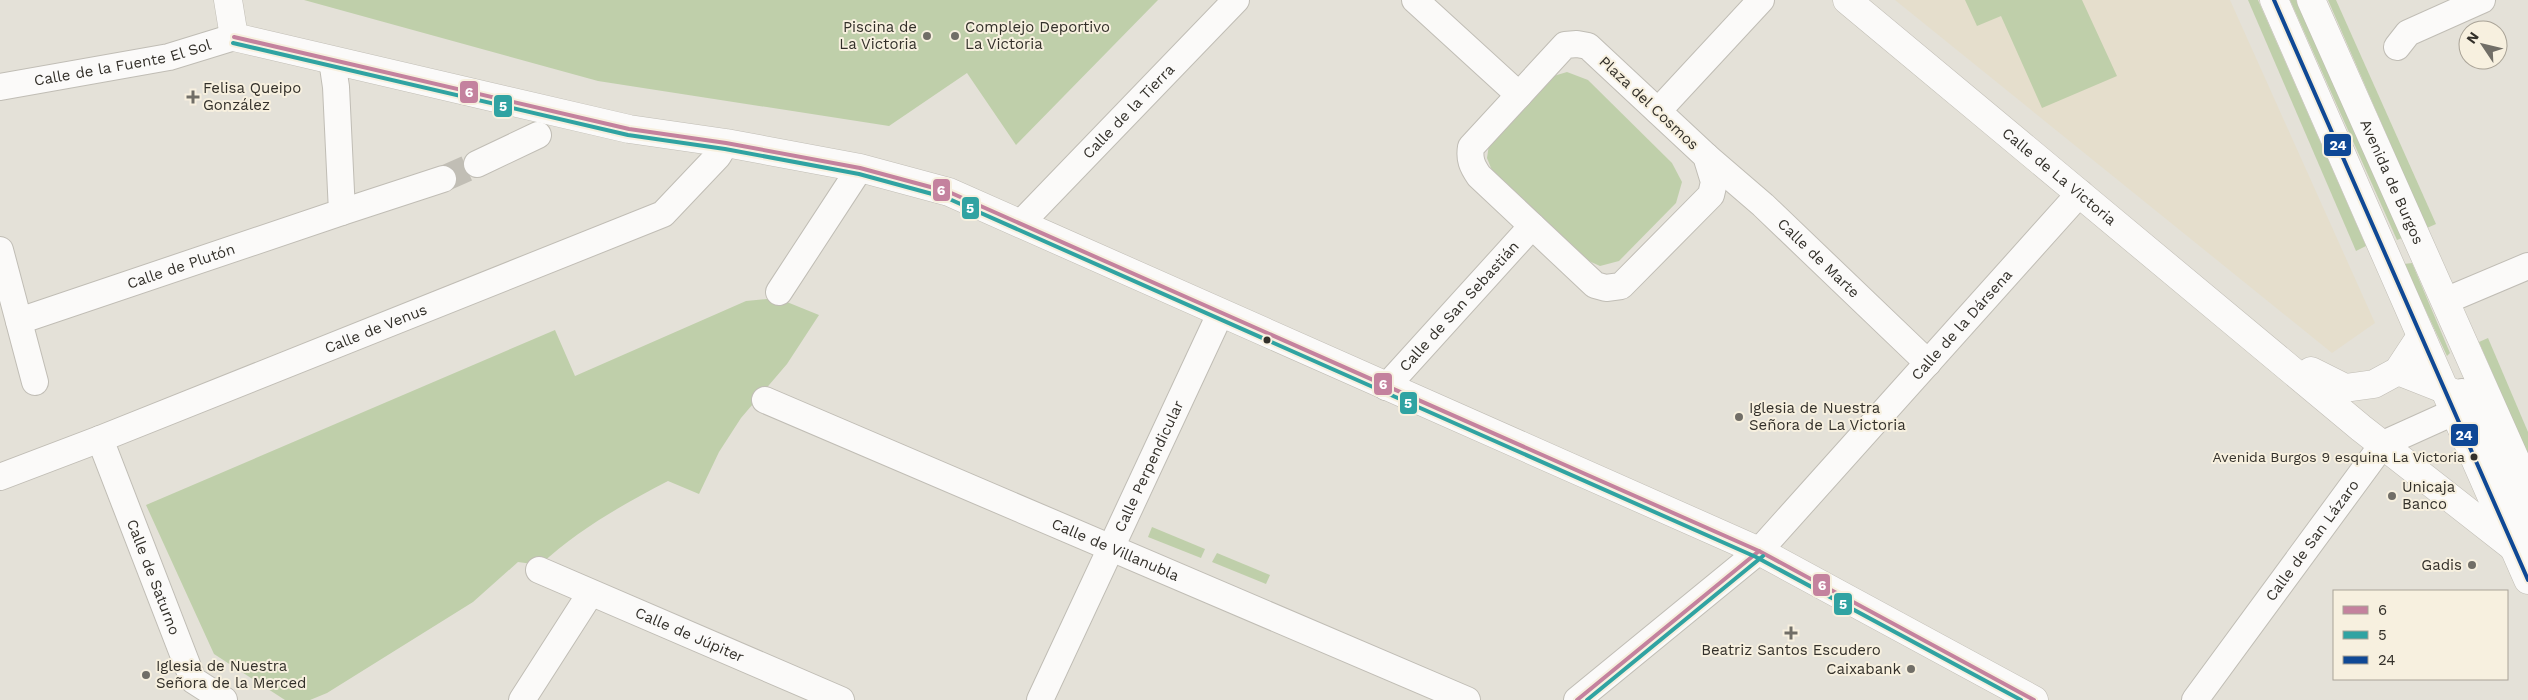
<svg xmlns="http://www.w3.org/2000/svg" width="2528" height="700" font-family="'Work Sans',sans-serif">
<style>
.built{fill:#e5decc}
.green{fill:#bfcfaa}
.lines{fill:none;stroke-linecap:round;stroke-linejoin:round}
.street-tunnel{stroke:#c1beb5;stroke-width:26;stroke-dasharray:26 13;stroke-linecap:butt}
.street-casing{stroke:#c0bdb5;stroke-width:28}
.secondary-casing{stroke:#c0bdb5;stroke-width:29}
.highway-casing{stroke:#c0bdb5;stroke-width:29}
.street{stroke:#fbfaf9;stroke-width:26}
.secondary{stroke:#fbfaf9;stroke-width:28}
.highway{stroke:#fbfaf9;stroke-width:28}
.bus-1-casing{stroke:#f7f0df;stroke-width:8}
.bus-2-casing{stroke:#f7f0df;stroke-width:8}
.bus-3-casing{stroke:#f7f0df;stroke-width:8}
.bus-1{stroke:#c4829e;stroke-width:4}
.bus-2{stroke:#30a3a2;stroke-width:4}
.bus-3{stroke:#0f4895;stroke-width:4}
.poi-dot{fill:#716e67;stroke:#f7f0df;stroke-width:2}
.bus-dot{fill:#33302a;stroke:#f7f0df;stroke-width:2}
.labels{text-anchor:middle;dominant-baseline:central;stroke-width:4;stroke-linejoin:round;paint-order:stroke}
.bus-label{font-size:14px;fill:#33302a;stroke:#f7f0df;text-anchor:end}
.poi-label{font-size:15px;fill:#33302a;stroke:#f7f0df;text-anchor:start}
.street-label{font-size:15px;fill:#33302a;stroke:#f7f0df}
.line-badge{stroke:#f7f0df;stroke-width:2}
.badge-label{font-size:14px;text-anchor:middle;font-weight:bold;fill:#fff}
</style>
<rect width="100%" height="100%" fill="#e4e1d8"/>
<!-- built -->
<polygon class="built" points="1895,0 2230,0 2375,323 2332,353"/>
<!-- green -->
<g class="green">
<polygon points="304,0 1158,0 1016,145 967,73 889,126 598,81"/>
<polygon points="1965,0 2082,0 2117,76 2042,108 2001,16 1977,26"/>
<polygon points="2248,0 2258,0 2366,246 2356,251"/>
<polygon points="2290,0 2296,0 2402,238 2397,240"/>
<polygon points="2328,0 2336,0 2436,224 2427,228"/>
<polygon points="1567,72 1588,80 1672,163 1682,182 1676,203 1619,261 1600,266 1580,257 1493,173 1487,158 1490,138 1547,78"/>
<polygon points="2412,263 2450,353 2447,356 2404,264"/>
<path d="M777 298 819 315 787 364 741 418 719 452 699 494 668 481C622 505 579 529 540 565L518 562 473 602 327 693 310 700H285L214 654 146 505 555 330 575 376 746 301Z"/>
<polygon points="2488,338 2528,432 2528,455 2479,342"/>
<polygon points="1152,527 1205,549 1201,558 1148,537"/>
<polygon points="1217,553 1270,575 1266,584 1212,562"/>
</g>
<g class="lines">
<!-- street-tunnel -->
<polyline class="street-tunnel" points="443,179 477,164"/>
<defs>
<g id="street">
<polyline points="1415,0 1519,95"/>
<path d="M1577 44 1588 46 1706 156 1714 182 1711 195 1621 286 1606 288 1595 285 1479 176C1472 166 1469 159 1471 147L1565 45Z"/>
<polyline points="2397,47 2408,33 2482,0"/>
<path id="s1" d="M0 87 169 57 234 37"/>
<polyline points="1658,111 1761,0"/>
<path id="s2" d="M1706 156 1763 205 1928 363"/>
<polyline points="477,164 538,135"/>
<polyline points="342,212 443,179"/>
<path id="s3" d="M1021 223 1236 0"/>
<polyline points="0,250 35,382"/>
<polyline points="779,292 860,168"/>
<polyline points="2445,301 2528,266"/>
<path id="s4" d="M19 321 342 212 336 87 332 60"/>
<path id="s5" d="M1386 387 1532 226"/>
<path id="s6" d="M765 400 1467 700"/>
<path id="s7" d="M100 439 193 680 224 700"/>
<path id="s8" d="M0 477 100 439 663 214 718 156 726 143"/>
<path id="s9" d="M539 570 841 700"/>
<polyline points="522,700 590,594"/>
<path id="s10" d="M1040 700 1220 314"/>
<path id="s11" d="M1577 700 1759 551 2080 193"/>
<path id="s12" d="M2195 700 2383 444 2454 412 2462 392"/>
</g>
<g id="secondary">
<polyline points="228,0 234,37 629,129 726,143 860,168 949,192 1759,551 2034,700"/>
<path id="s13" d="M1847 0 2361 428 2513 547"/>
<polyline points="2311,371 2345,388 2374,384 2398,371 2421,336"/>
<polyline points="2398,371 2469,399 2528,533"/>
</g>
<g id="highway">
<polyline points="2274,0 2528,580"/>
<path id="s14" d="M2311 0 2528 488"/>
</g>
</defs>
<!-- street casing -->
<use href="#street" class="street-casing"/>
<!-- secondary casing -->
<use href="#secondary" class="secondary-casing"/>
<!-- highway casing -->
<use href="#highway" class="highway-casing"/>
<!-- street -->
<use href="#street" class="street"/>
<!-- secondary -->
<use href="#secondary" class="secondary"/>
<!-- highway -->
<use href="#highway" class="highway"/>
<defs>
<g id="bus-1">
<polyline points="234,37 629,129 726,143 860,168 949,192 1759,551 2034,700"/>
<polyline points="1577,700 1759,551"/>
</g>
<g id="bus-2">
<polyline points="233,43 628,135 725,149 859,174 947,198 1756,557 2021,700"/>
<polyline points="1587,700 1763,556"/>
</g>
<polyline id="bus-3" points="2274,0 2528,580"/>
</defs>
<!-- bus-1 casing -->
<use href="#bus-1" class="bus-1-casing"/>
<!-- bus-2 casing -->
<use href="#bus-2" class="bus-2-casing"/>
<!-- bus-3 casing -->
<use href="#bus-3" class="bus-3-casing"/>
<!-- bus-1 -->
<use href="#bus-1" class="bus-1"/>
<!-- bus-2 -->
<use href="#bus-2" class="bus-2"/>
<!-- bus-3 -->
<use href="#bus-3" class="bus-3"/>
</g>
<!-- markers -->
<g class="poi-dot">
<circle cx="927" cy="36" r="5"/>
<circle cx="955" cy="36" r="5"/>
<path d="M190.5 89.5h5v5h5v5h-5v5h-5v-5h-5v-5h5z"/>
<circle cx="1739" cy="417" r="5"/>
<circle cx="2392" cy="496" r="5"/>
<circle cx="2472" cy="565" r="5"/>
<path d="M1788.5 625.5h5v5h5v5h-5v5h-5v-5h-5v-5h5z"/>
<circle cx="1911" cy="669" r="5"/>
<circle cx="146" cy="675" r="5"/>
</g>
<g class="bus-dot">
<circle cx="1267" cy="340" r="4.5"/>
<circle cx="2474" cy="457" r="4.5"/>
</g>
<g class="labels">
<!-- bus labels -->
<g class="bus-label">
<text x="2465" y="457">Avenida Burgos 9 esquina La Victoria</text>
</g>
<!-- poi labels -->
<g class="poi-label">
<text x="917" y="27" text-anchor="end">Piscina de<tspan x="917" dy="17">La Victoria</tspan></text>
<text x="965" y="27">Complejo Deportivo<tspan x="965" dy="17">La Victoria</tspan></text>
<text x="203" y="88">Felisa Queipo<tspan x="203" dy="17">González</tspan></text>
<text x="1749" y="408">Iglesia de Nuestra<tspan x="1749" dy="17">Señora de La Victoria</tspan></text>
<text x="2402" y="487">Unicaja<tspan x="2402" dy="17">Banco</tspan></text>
<text x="2462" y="565" text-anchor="end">Gadis</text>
<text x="1791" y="650" text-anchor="middle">Beatriz Santos Escudero</text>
<text x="156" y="666">Iglesia de Nuestra<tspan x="156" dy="17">Señora de la Merced</tspan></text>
<text x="1901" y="669" text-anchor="end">Caixabank</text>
</g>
<!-- street labels -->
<g class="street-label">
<text stroke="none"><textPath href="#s1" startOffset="125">Calle de la Fuente El Sol</textPath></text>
<text transform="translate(1649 103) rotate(43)">Plaza del Cosmos</text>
<text stroke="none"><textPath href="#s3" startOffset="155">Calle de la Tierra</textPath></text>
<text stroke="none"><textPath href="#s13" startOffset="276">Calle de La Victoria</textPath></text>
<text stroke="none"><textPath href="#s14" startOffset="199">Avenida de Burgos</textPath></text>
<text stroke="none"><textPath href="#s2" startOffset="152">Calle de Marte</textPath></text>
<text stroke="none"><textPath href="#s4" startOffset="171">Calle de Plutón</textPath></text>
<text stroke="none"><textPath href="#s5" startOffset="109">Calle de San Sebastián</textPath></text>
<text stroke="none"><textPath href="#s11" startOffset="539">Calle de la Dársena</textPath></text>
<text stroke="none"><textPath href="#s8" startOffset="404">Calle de Venus</textPath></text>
<text stroke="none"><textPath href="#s10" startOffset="258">Calle Perpendicular</textPath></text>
<text stroke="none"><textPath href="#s12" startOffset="198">Calle de San Lázaro</textPath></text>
<text stroke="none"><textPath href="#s6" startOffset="381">Calle de Villanubla</textPath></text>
<text stroke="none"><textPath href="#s7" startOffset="148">Calle de Saturno</textPath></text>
<text stroke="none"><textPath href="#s9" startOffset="164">Calle de Júpiter</textPath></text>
</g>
</g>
<g class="line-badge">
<rect x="459" y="80" width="20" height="24" rx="5" fill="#c4829e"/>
<rect x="493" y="94" width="20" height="24" rx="5" fill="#30a3a2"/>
<rect x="2323" y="133" width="29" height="24" rx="5" fill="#0f4895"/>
<rect x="932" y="178" width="19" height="24" rx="5" fill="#c4829e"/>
<rect x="961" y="196" width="19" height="24" rx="5" fill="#30a3a2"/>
<rect x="1373" y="372" width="20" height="24" rx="5" fill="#c4829e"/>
<rect x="1399" y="391" width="19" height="24" rx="5" fill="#30a3a2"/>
<rect x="2450" y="423" width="29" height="24" rx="5" fill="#0f4895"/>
<rect x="1812" y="573" width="19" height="24" rx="5" fill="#c4829e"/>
<rect x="1833" y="592" width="20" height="24" rx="5" fill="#30a3a2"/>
</g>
<g class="badge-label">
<text x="469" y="97">6</text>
<text x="503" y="111">5</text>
<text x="2338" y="150">24</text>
<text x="941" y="195">6</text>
<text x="970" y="213">5</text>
<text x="1383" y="389">6</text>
<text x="1408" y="408">5</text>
<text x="2464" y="440">24</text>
<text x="1822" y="590">6</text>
<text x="1843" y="609">5</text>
</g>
<!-- legend -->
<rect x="2333" y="590" width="175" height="90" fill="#f7f0df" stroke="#a9a397"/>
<rect x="2343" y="606" width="25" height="8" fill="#c4829e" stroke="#a9a397"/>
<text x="2378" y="615" font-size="15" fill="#33302a">6</text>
<rect x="2343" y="631" width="25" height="8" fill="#30a3a2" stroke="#a9a397"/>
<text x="2378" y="640" font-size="15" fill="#33302a">5</text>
<rect x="2343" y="656" width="25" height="8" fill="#0f4895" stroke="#a9a397"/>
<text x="2378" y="665" font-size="15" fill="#33302a">24</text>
<!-- north arrow -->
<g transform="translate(2483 45) rotate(305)"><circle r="24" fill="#f7f0df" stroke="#a9a397"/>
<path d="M0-4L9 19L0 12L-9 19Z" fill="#716e67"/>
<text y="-8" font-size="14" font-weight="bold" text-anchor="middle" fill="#33302a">N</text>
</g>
</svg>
